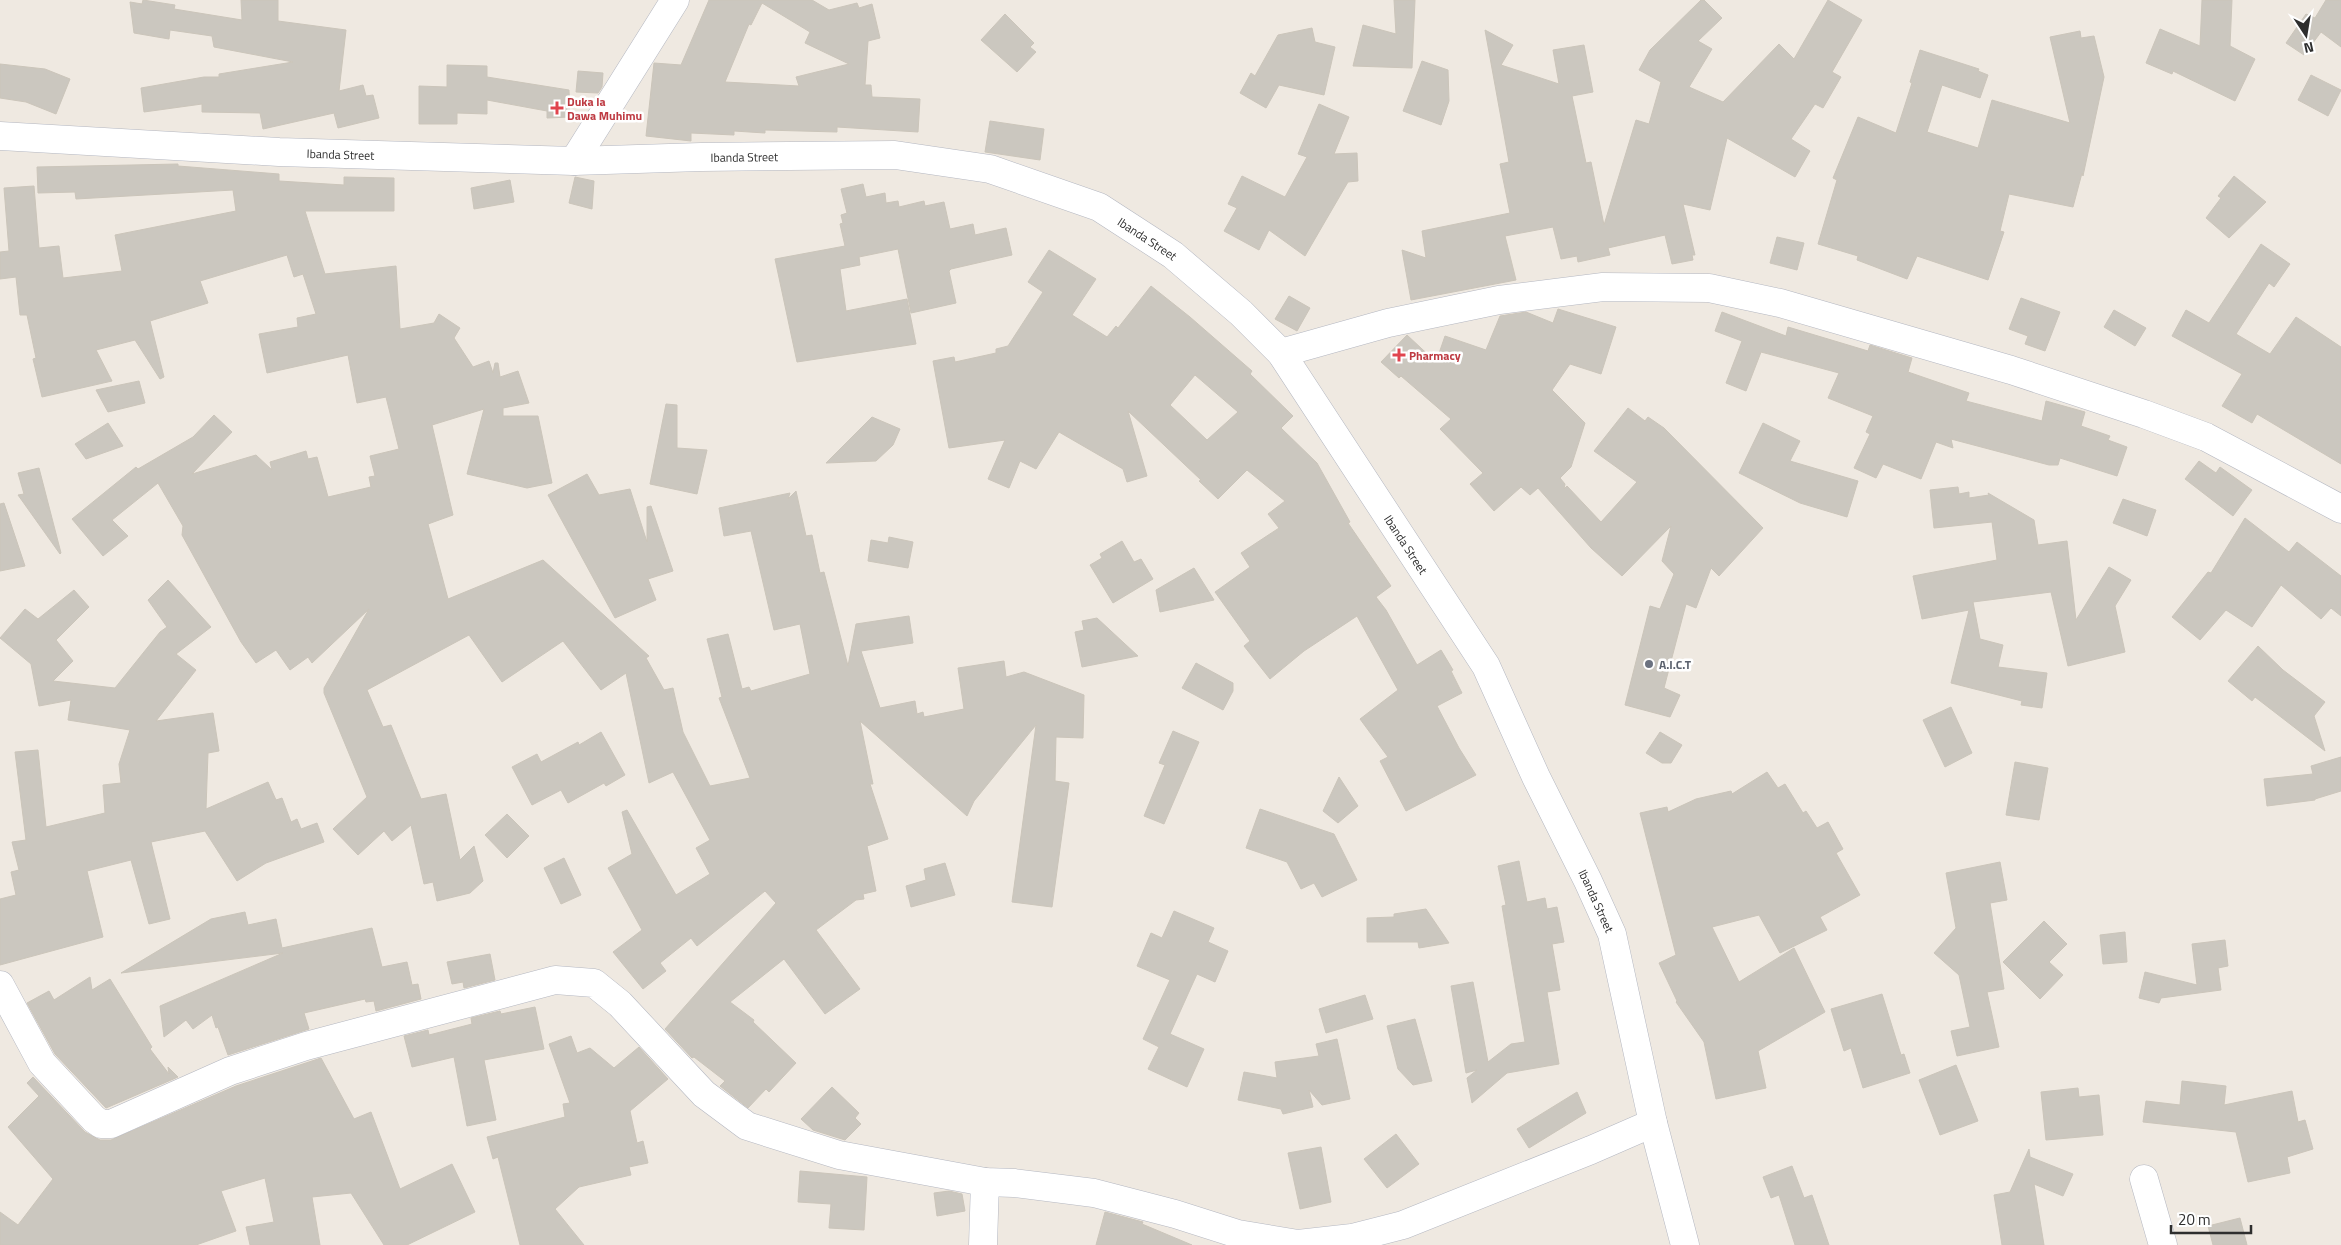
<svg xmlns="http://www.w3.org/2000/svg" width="2341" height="1245" font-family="'Titillium Web',sans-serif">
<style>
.building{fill:#cbc7bf;stroke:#cbc5ba;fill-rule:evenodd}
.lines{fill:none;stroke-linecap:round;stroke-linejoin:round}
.minor-casing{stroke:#b4b7c1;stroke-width:29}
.minor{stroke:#fff;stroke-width:28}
.health-dot{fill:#e0444e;stroke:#fff;stroke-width:2}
.worship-dot{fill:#6b7280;stroke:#fff;stroke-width:2}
.labels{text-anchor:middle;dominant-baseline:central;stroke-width:5;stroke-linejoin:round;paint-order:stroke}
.health-label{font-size:12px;font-weight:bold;fill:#be3a42;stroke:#fff;text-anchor:start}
.street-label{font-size:12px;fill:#2e2e2e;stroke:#fff}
.worship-label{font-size:12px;font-weight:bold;fill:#5b616d;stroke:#fff;text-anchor:start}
</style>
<rect width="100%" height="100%" fill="#efe9e1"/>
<!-- building -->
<g class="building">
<polygon points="143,0 175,5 174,9 242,20 241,0 278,0 278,21 346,30 339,91 363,85 366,96 373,95 379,118 338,128 334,113 263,129 260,113 202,112 202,104 144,112 141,88 204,77 219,77 219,74 293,62 214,47 212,36 170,30 169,39 134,33 130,2 142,4"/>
<path d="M709 0H812L829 10 857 3 859 8 872 4 880 38 868 41 865 85H871L872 97 920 99 918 132 837 127V132L765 130V133L734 131V135L691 133V141L646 136 654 63 681 65ZM762 3 810 32 805 43 849 64 796 77 799 86 725 82 749 24 751 25Z"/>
<polygon points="1394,0 1415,0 1412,68 1353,66 1363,25 1396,34"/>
<polygon points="1701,0 1704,0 1722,18 1698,41 1712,49 1689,87 1723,102 1779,44 1794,59 1828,0 1862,20 1832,72 1841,77 1823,108 1815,104 1791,139 1810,151 1795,177 1727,138 1710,210 1683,204 1695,255 1692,255 1693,260 1672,264 1665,235 1608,248 1610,255 1578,262 1577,256 1561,259 1553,227 1505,236 1516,280 1411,300 1402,250 1426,258 1422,231 1510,213 1500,164 1509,162 1485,30 1513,45 1501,65 1559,84 1553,50 1584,45 1593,92 1572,96 1586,163 1591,162 1604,225 1636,120 1649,124 1661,82 1639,70 1650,50"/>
<polygon points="2202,0 2232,0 2230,46 2255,59 2235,101 2173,71 2172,74 2146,63 2160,29 2200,46"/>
<polygon points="2326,0 2341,0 2341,47 2321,32 2304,55 2286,43 2306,14 2315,18"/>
<polygon points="1005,14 1034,43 1030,47 1036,52 1017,72 981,40"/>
<polygon points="1312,28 1315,42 1335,47 1324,95 1279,85 1266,108 1240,93 1251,73 1255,76 1278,35"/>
<polygon points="2080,31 2081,38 2094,36 2104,77 2083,176 2082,173 2073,207 2009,194 2000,231 2004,232 1988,280 1917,256 1907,279 1857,260 1858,256 1818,244 1837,180 1833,178 1858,117 1896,133 1912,83 1910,82 1920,50 1979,69 1978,71 1988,75 1980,98 1942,85 1927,132 1978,148 1992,100 2070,123 2050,37"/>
<polygon points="1422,61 1448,70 1449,101 1441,125 1403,111"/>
<polygon points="0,64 45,69 70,79 56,114 26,102 0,98"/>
<polygon points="447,65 487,66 487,77 569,90 570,117 547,118 547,111 487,100 487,114 457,113 457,124 419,124 419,86 447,87"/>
<polygon points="578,71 603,73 602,87 598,93 576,92"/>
<polygon points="2311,75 2341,90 2328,116 2298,100"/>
<polygon points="1319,104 1349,117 1334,154 1357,153 1358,181 1348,182 1305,256 1269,230 1259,250 1224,231 1237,208 1228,204 1242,176 1285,197 1307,157 1298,154"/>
<polygon points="990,121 1044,129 1040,160 985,152"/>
<polygon points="178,164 178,166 279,174 279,181 344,185 344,177 394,178 394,211 305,211 325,274 396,266 400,329 434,323 439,314 460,328 454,338 473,367 489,361 493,373 495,363 498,363 500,377 518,371 529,403 503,408 503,416 538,416 552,483 527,488 467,474 484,409 432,425 453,515 428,524 448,599 543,560 649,656 646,658 664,690 673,688 683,732 710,786 750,778 719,698 722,697 707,639 728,634 742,689 749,687 751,691 810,674 800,624 774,630 751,531 724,536 719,508 790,493 788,499 796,491 806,536 812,535 820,573 824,572 848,666 856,624 909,616 913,643 861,651 880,708 915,701 917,714 923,712 924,717 964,709 958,668 1004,661 1006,677 1024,672 1084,695 1083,738 1056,737 1055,781 1069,783 1052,907 1012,902 1036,725 974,801 967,816 860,721 873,784 870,784 888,839 867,846 876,891 863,894 864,899 856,900 816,930 860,989 825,1014 784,959 730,1002 754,1020 753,1022 796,1063 769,1092 766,1089 748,1108 720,1086 725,1081 694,1057 692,1058 665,1029 776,903 765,891 697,946 691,938 660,963 666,971 643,989 613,952 642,930 608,868 632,854 622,812 627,810 676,895 710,874 696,848 710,840 673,772 649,783 626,673 601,690 563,641 502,682 469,635 367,690 383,727 391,725 421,799 446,794 460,860 474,846 483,881 470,893 437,901 433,882 424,884 411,825 392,841 384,831 358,855 333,829 367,797 324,693 324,688 369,609 312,663 308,657 290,670 276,650 256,663 241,642 182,535 183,526 158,483 112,520 128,536 103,556 72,519 136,467 138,469 193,437 214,415 232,432 192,474 256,455 272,470 270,462 306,451 308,459 317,457 328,497 371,487 369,477 375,476 370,456 399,449 386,397 357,403 348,355 267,373 259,334 298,327 297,318 316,314 303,274 294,277 287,255 200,281 208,303 150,321 164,377 160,379 135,340 96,350 112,381 42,397 33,359 36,358 27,315 20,315 16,277 0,279 0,252 9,251 4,188 34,186 39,248 59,246 63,278 122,271 115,235 236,211 233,190 76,199 75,192 38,193 37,167"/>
<polygon points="2234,176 2266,202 2229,238 2206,218 2221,198 2218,196"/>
<polygon points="575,177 594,181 592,209 569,203"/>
<polygon points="510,180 514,202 474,209 471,188"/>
<polygon points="863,184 866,197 885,193 886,203 898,201 899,207 924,201 925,206 944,202 950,229 973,224 975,235 1006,228 1012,255 951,269 949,271 956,303 911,313 898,249 859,257 860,265 840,269 846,311 907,299 916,344 797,362 775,259 845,246 840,224 843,223 841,215 847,213 841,189"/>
<polygon points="1777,237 1804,243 1797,270 1770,263"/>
<polygon points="2261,244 2290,264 2274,287 2269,283 2236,334 2270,354 2296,317 2341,347 2341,464 2257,414 2252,423 2222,406 2242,374 2172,336 2186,310 2209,323"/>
<path d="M1049 250 1096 279 1072 315 1107 337 1116 326 1118 328 1151 286 1190 317 1252 371 1250 374 1293 416 1281 428 1317 463 1350 522 1348 523 1391 586 1376 597 1386 610 1417 665 1441 650 1453 670 1451 671 1462 693 1437 706 1459 748 1476 775 1406 811 1380 761 1388 757 1360 719 1398 690 1357 616 1304 651 1270 679 1244 646 1250 641 1215 592 1250 567 1241 553 1279 528 1268 514 1285 501 1247 470 1218 499 1199 481 1201 480 1128 411 1147 476 1127 482 1123 469 1059 432 1036 469 1020 461 1009 488 988 479 1005 440 949 448 933 361 954 357 955 362 996 353V349L1008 346 1043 292 1028 282ZM1195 375 1238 412 1207 440 1170 405Z"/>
<polygon points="1289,296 1310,308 1297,331 1275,319"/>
<polygon points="2021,298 2060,312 2045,351 2025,344 2028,336 2009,329"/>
<polygon points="1558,309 1616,327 1601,374 1570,364 1552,390 1585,423 1571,467 1560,478 1565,484 1564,489 1567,486 1601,522 1637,482 1594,451 1628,408 1645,421 1648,417 1664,428 1763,528 1719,576 1711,568 1696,608 1686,604 1664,688 1680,695 1670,717 1625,705 1650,606 1660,609 1674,574 1662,561 1671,526 1622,576 1591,548 1538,488 1530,495 1521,487 1494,511 1470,484 1483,473 1440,429 1451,419 1401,376 1399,378 1381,362 1407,335 1436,362 1445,336 1486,350 1500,316 1526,312 1553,323"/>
<polygon points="2114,310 2146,328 2135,346 2104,327"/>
<polygon points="1722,312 1786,336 1788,327 1868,351 1870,345 1912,358 1908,372 1969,393 1966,401 2042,421 2046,401 2085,412 2081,426 2110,436 2108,440 2127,447 2117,476 2060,458 2058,465 2049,465 1951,439 1953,448 1936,442 1921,479 1883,464 1876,478 1854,468 1870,434 1866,432 1873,416 1828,398 1839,373 1761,352 1746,391 1726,383 1742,341 1715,331"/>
<polygon points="139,381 145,403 108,412 96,390"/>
<polygon points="666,404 677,405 677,448 707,450 697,494 650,484"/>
<polygon points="872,417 900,429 893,445 876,461 826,463"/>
<polygon points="108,423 123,446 86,459 75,444"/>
<polygon points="1763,423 1800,441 1790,461 1858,481 1847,517 1800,503 1739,473"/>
<polygon points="2199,461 2216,473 2220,467 2252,490 2233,516 2185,479"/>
<polygon points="39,468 61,553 60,554 18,495 24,494 18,473"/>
<polygon points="587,474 599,495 630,489 647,542 647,507 651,506 673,571 648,579 656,600 615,618 548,495"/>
<polygon points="1958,487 1959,494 1969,492 1969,498 1989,495 1988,493 2034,520 2038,545 2067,541 2076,620 2109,567 2131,580 2115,606 2125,652 2068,666 2051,592 1973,602 1980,639 2003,645 1998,667 2047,673 2042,708 2021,705 2022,701 1951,683 1969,610 1922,619 1913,576 1997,560 1992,522 1934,528 1930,490"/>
<polygon points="2123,499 2156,510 2147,536 2113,523"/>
<polygon points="4,503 25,566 0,571 0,504"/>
<polygon points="2245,518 2289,552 2297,542 2341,576 2341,616 2331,608 2321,619 2281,585 2252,627 2226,610 2200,640 2172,617 2208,572 2211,573"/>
<polygon points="889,537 913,542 908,568 868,561 871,540 888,543"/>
<polygon points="1122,541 1134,562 1141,559 1153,579 1113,603 1090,565 1102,558 1100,554"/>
<polygon points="1194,568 1214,600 1160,612 1156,590"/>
<polygon points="168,580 211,627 176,654 196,670 156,721 213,713 219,751 208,753 206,809 268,782 276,800 282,798 291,822 297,819 301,829 317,823 324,842 266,863 237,881 205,831 151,842 170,919 149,924 131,860 87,871 103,937 0,965 0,899 16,895 11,872 19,870 12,842 26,840 15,752 38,750 46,827 105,813 103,785 121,783 119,764 130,730 68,720 71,700 39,706 31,664 0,638 25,609 38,619 74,590 89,607 56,640 73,661 53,681 115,688 160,632 167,627 148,600"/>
<polygon points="1097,618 1138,656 1082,667 1075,632 1084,630 1082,621"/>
<polygon points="2258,646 2283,670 2325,702 2314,716 2325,751 2255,697 2252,701 2228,681"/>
<polygon points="1196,663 1233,683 1233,691 1223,710 1182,688"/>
<polygon points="1951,707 1972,753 1945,767 1923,720"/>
<polygon points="1173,731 1199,742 1164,824 1144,816 1165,765 1159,763"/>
<polygon points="601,732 625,775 606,786 604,783 568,803 561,790 532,805 512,767 537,754 541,762 578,742 579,745"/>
<polygon points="1660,732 1682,745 1671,763 1662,763 1646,753"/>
<polygon points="2341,757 2341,791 2315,799 2315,800 2267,806 2264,779 2313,774 2311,766"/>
<polygon points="2015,762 2048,768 2039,820 2006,815"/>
<polygon points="1767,772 1778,788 1785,784 1803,813 1806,811 1817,828 1828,822 1843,849 1836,853 1860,895 1820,917 1827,930 1780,953 1759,915 1712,927 1739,982 1794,948 1825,1012 1758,1051 1766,1088 1716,1099 1704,1042 1676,1002 1677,1001 1659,963 1676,955 1640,813 1667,807 1668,812 1696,799 1731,791 1732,794"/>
<polygon points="1339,777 1358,806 1338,823 1323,811"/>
<polygon points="1260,809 1334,834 1357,880 1322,897 1314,883 1301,889 1287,862 1246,848"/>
<polygon points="507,814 529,836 507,858 485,835"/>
<polygon points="564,858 581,895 561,904 544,868"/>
<polygon points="1519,861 1527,902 1545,898 1547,909 1557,907 1564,942 1552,944 1560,990 1547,992 1559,1064 1507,1073 1472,1103 1467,1078 1477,1070 1466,1073 1451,986 1473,982 1488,1062 1511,1044 1525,1042 1502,906 1506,905 1498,866"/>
<polygon points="2000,862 2007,900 1990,903 2004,989 1987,992 1999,1047 1957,1056 1951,1031 1970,1027 1959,975 1934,953 1956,928 1946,873"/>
<polygon points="945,863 955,895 911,907 906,886 926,880 924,869"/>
<polygon points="1426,909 1449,943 1419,948 1418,942 1367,942 1367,918 1394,917 1394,914"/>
<polygon points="1174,911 1214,928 1208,942 1228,951 1215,982 1197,974 1170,1034 1204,1049 1187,1087 1148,1069 1159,1047 1143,1039 1170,980 1137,966 1151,933 1162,938"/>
<polygon points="245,912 248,925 276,919 282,948 372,928 382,967 407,962 412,985 418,984 421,999 376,1011 374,1001 366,1002 365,999 304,1013 309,1029 228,1055 218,1027 216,1028 212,1015 193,1029 186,1020 164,1037 160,1006 283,953 121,973 211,919"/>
<polygon points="2044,921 2067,944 2049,962 2063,975 2040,999 2003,962"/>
<polygon points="2125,932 2127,962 2103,964 2100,935"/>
<polygon points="2225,940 2228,966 2218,968 2221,990 2161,998 2159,1003 2139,998 2145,972 2197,985 2192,944"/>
<polygon points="490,954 495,980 464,988 463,982 452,984 447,962"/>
<polygon points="90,977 92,990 110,979 152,1047 150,1049 169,1074 168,1067 178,1077 106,1108 55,1054 27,1003 49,991 54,1000"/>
<polygon points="1882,994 1901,1055 1904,1054 1910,1073 1863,1088 1851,1048 1844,1051 1831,1009"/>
<polygon points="1365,995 1373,1019 1326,1033 1319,1009"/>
<polygon points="535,1007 544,1049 484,1060 496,1120 467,1126 454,1057 412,1067 404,1036 428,1030 429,1035 472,1024 471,1018 500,1011 501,1014"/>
<polygon points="1415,1019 1432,1081 1413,1085 1398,1069 1387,1026"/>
<polygon points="571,1036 577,1053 590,1048 614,1068 639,1047 668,1079 630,1111 637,1143 643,1141 648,1163 629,1167 631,1175 579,1187 555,1209 584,1245 520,1245 498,1157 493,1159 487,1137 565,1117 563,1104 570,1103 549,1044"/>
<polygon points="1337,1039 1350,1099 1322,1105 1309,1090 1313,1107 1283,1114 1281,1109 1238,1100 1244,1072 1277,1078 1275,1062 1319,1056 1316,1044"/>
<polygon points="321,1058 354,1119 371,1112 400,1189 452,1164 475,1212 407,1245 384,1245 351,1193 312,1197 320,1245 250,1245 246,1227 274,1222 265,1178 221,1191 236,1231 196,1245 0,1245 0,1212 18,1225 53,1179 8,1127 39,1096 27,1083 33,1077 85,1132 100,1140 111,1140 236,1086"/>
<polygon points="1956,1065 1978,1121 1940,1135 1919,1080"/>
<polygon points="2182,1081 2226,1086 2224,1105 2292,1091 2298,1122 2305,1120 2313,1149 2287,1157 2290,1173 2248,1182 2236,1132 2143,1122 2146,1101 2180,1105"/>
<polygon points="832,1087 859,1113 855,1118 861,1124 845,1140 813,1130 801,1119"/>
<polygon points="2078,1088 2079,1097 2099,1095 2103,1135 2046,1140 2041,1092"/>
<polygon points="1577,1092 1586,1113 1529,1148 1517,1129"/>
<polygon points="1396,1134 1419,1164 1387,1188 1364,1159"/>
<polygon points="1321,1147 1331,1202 1300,1209 1288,1153"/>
<polygon points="2029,1149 2030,1157 2073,1174 2063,1196 2034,1184 2044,1245 2002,1245 1994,1195 2010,1192"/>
<polygon points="1792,1166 1804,1198 1812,1195 1829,1245 1795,1245 1779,1195 1771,1198 1763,1177"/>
<polygon points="800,1171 867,1177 864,1230 829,1228 831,1204 798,1202"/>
<polygon points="949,1191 962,1194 965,1211 937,1216 934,1193"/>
<polygon points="1105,1212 1143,1222 1142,1224 1192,1245 1096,1245"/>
<polygon points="2240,1218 2247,1245 2213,1245 2208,1226"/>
</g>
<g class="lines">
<defs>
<g id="minor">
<path id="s1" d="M0 136 279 152 574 161 701 157 895 155 990 169 1099 207 1173 255 1241 313 1281 353 1486 666 1536 777 1588 881 1612 934 1653 1123 1685 1245"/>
<polyline points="574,161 675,0"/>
<polyline points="1281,353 1388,323 1499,300 1603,287 1709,288 1780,303 2011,370 2144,414 2206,437 2341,509"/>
<polyline points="0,985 42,1063 94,1119 101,1124 111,1124 230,1071 306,1046 555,980 594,983 620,1004 704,1094 747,1126 839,1155 985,1182 1014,1183 1094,1193 1175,1214 1238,1234 1298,1244 1352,1238 1403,1225 1591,1150 1653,1123"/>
<polyline points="2144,1179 2163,1245"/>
<polyline points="983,1245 985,1182"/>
</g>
</defs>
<!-- minor casing -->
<use href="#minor" class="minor-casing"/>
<!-- minor -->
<use href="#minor" class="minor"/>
</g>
<!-- markers -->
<g class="health-dot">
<path d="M554.5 100.5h5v5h5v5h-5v5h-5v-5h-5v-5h5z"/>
<path d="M1396.5 347.5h5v5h5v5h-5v5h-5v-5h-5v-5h5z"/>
</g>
<circle class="worship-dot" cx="1649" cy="664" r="5"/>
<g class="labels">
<!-- health labels -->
<g class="health-label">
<text x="567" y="101">Duka la<tspan x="567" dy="14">Dawa Muhimu</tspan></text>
<text x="1409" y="355">Pharmacy</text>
</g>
<!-- street labels -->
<g class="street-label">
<text stroke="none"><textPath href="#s1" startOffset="341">Ibanda Street</textPath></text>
<text stroke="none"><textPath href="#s1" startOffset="745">Ibanda Street</textPath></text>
<text stroke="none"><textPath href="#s1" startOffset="1165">Ibanda Street</textPath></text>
<text stroke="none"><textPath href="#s1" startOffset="1570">Ibanda Street</textPath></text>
<text stroke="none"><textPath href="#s1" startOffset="1975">Ibanda Street</textPath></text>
</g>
<!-- worship labels -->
<g class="worship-label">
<text x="1659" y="664">A.I.C.T</text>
</g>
</g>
<!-- north arrow -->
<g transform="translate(2306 35) rotate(168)" stroke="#ffffff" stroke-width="4" paint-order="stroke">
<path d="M0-4L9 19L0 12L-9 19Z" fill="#2e2e2e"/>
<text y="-8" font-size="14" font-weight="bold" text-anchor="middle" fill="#2e2e2e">N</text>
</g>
<!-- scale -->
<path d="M2171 1225v8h80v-8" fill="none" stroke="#2e2e2e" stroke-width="2.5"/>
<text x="2178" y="1225" font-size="15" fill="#2e2e2e" stroke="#ffffff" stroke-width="4" paint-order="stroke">20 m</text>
</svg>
